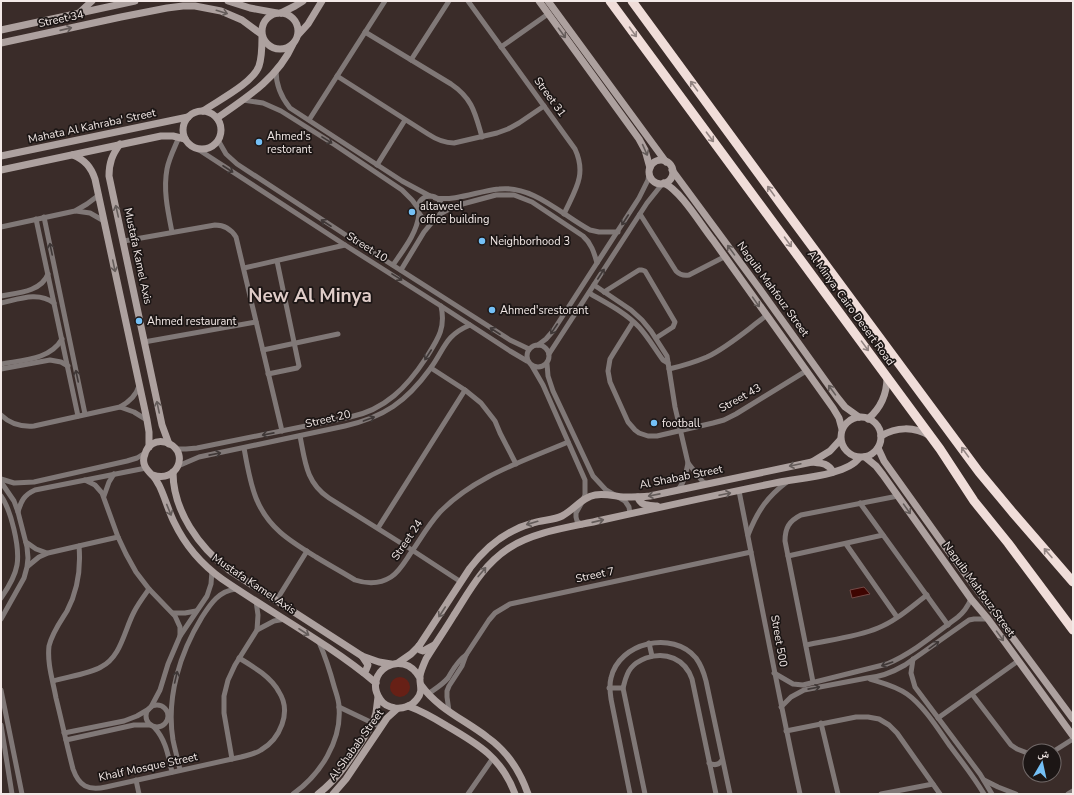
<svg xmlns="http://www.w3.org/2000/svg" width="1074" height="795" font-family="'Nunito Sans','Noto Naskh Arabic',sans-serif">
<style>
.green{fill:#672016}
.water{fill:#3e0501;stroke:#744946}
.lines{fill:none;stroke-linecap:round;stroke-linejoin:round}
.street{stroke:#807877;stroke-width:5}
.secondary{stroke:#ada19f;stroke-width:7}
.highway{stroke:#f0ddd9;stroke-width:9}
.oneway{stroke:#645c5a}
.oneway2{stroke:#918381}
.oneway3{stroke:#3f3837}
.poi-dot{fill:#74c0f6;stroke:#1c1615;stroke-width:1.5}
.labels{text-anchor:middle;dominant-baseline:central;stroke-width:3.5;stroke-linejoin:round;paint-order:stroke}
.street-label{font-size:11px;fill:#f3e9e7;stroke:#1c1615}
.poi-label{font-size:11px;fill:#f3e9e7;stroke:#1c1615;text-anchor:start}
.town-label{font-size:19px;font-weight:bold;fill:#dfccc8;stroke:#1c1615}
</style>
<rect width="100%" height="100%" fill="#3a2c29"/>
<!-- green -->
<circle class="green" cx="400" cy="687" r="10"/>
<!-- water -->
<polygon class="water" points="864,587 870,594 852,598 850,590"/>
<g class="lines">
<!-- street -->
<g class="street">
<path d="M468 1 575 149C587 175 575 190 564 214"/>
<path d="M365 32 451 84C473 99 475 113 482 137"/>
<polyline points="501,47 548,14"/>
<polyline points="411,60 449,1"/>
<path d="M276 71C276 86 281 97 290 108L402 181 430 196"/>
<path d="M337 76 428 134C437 140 444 143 454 143L497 133 508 129 519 123 544 106"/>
<polyline points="243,100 263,103 281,111 335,145 402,190 412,200 418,208"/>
<polyline points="309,120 385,1"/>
<polyline points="218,140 226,154 237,164 358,243 510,340 529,349"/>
<polyline points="196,148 345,245 441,306 510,351 527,361"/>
<polyline points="377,165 405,120"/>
<circle cx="430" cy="208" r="12"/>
<path d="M435 198C457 201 478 191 499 189 533 185 562 215 590 230L599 232H618"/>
<polyline points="76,211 90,213 104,221"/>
<path d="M440 214 455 206 496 195H514L532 202 583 236C591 243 594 252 597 263"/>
<path d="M640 214 676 271C680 275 684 276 689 275L724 257"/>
<polyline points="44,217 85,414"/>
<polyline points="36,219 78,416"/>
<polyline points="1,227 75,211 87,204 99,195"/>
<path d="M172 232C168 212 163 190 167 169 169 158 175 147 179 137"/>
<path d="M124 241 215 225C225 225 231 229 236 237L282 431"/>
<path d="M393 265C404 249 417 233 419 214"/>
<polyline points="244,268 345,245"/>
<polyline points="401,270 424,232 434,220"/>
<polyline points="594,285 631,310 642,320 651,331 667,356 675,407 688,463 699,477 703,482 708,484"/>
<polyline points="604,292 639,270 642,270 645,271 675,322 673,327 656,338"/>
<path d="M589 293C606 303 625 312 639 327 648 337 655 349 663 360L668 363"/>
<path d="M1 296C17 293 41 292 48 274"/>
<path d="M1 303C19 299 38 291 54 303"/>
<polyline points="633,322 613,354 610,359 608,371 610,382 628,422 635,430 639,433 648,436 657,436 713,423 724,420 736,414 806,371"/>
<polyline points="144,342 256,322"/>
<circle cx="538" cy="356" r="11"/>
<polyline points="538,345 546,339 553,331 639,198 648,180 649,174"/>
<polyline points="263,350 338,334"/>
<polyline points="549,354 647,203 663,183"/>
<path d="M1 364C22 360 50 360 62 339"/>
<polyline points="547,364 548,376 553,391 593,476 606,490 625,501 629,507 630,514"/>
<polyline points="532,366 543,385 585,480 585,495 581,504 576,513 576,517 577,521 582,525"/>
<polyline points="431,368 465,390 481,403 495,421 500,433 516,464"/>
<polyline points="1,369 50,360 61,362 68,366"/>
<path d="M669 369C682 366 695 362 707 357 728 347 748 329 766 316"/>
<polyline points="268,374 297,368 299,366 277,261"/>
<polyline points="120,407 134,412 147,420"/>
<path d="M1 415C10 424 21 427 34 426L120 407C129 402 136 396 139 386"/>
<path d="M300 436C305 461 306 483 329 498L412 550 461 582"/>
<path d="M244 448C247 465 250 483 256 498 268 528 290 541 316 557 329 565 342 572 355 580 367 584 380 584 391 577 399 572 404 563 410 554 420 540 428 525 440 512 475 476 524 461 568 442"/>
<path d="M175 449H186L197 448 350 417C385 410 407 387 426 358 438 339 446 328 441 306"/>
<path d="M178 466 199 457 345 426C384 417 406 402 430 369 445 349 444 336 470 325"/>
<polyline points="1,479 14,483 34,482 127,461 137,458 145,453"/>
<polyline points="85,480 95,485 102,493 118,537 126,554 136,572 149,589 175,616 180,627 180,636"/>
<polyline points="1,482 14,501 18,512 27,547 28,558 27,567 24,578 1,619"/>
<path d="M678 490C684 483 686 473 688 463"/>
<path d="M739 491C759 592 778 693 800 794"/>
<path d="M1 496C11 510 20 547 17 565 15 577 8 588 1 598"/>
<polyline points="104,496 109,482 114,474"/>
<polyline points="860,503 948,625"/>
<path d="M18 512C21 501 24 495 35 490L146 468"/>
<polyline points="378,528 465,390"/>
<path d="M748 535C758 510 767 497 788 481"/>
<polyline points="26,542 36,549 47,553"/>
<polyline points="846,544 897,617"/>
<path d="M79 546C81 569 78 590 67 611 60 622 52 633 49 646 47 664 53 681 56 698 62 722 67 746 73 769 79 786 88 791 106 787L241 757C248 755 255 754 261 750 280 739 292 712 279 692 271 677 254 667 239 658"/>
<polyline points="788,556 883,535"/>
<polyline points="28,566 39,557 48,553 118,537"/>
<polyline points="256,601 258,615 257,630"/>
<polyline points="276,601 307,551"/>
<polyline points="173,613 185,613 196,611"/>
<polyline points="649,643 652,656"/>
<path d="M806 645C829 640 857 637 878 628 896 621 911 607 927 595"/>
<polyline points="913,659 911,673 915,687 980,774 992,794"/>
<path d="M774 673 793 684 803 685 887 664C913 653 935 634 958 617 964 612 968 606 971 599"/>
<path d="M870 679C883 683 896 686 907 694 924 706 938 729 950 746 962 762 974 777 984 794"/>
<path d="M53 681C66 677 89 674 101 667 121 657 124 631 134 612 138 604 144 596 149 589"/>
<path d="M813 682 785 541C785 528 789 521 801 515L898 496"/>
<polyline points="609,688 623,688"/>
<polyline points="1,690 22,794"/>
<path d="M428 694C435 689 442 685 448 678 453 670 457 661 466 655"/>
<polyline points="972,694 1011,745 1017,749 1030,754"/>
<circle cx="157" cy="716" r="11"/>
<polyline points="151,707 160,690 168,664 180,636 207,596 211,584 212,571"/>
<polyline points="339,707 381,727"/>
<path d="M781 707 791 697 804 690 867 678C881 677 893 672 905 665L969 620 974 619H988"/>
<polyline points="449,711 447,697 447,691 449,686 462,666 466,655 489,620 495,613 510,604 751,552"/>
<polyline points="938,718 1018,661"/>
<polyline points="821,723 838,794"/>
<polyline points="1,725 12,794"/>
<path d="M154 727C166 740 168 755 172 772"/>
<polyline points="786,731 856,717 868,717 879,719 889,725 897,733 940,794"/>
<polyline points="64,733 124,721 137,716 149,709"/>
<polyline points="66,740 134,725 151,725"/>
<polyline points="1054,751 1073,739"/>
<polyline points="232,759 224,713 224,696 228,680 235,665 257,630 274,621 285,619"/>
<path d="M709 763C715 766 719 765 722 760"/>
<path d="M180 770C178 760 175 750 173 740 166 697 180 653 202 617 211 603 219 591 236 589"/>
<polyline points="136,780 139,794"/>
<polyline points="984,780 998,787 1016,794"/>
<path d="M293 794C320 775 342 741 339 707 339 700 336 693 334 686 330 671 325 656 319 642"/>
<polyline points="468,794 493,758"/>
<path d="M630 794 611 699C610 692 609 685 611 678 619 642 673 630 696 658 701 665 704 673 706 681L730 794"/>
<path d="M645 794 623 688C625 681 626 674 631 668 635 663 641 660 646 658 666 651 685 659 692 679L716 794"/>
<polyline points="881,794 933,784"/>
<polyline points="1068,794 1073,791"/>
</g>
<!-- secondary -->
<g class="secondary">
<polyline points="228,1 250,8 277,13"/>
<polyline points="539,1 639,139 645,150 650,168"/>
<polyline points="548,1 666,162"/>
<circle cx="280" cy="31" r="18"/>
<polyline points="79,13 92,1"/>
<polyline points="281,13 295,6 303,1"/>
<polyline points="1,30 135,1"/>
<polyline points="298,35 308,24 322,1"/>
<polyline points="1,43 121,17 167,8 183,6 195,6 221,11 242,20 261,34"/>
<circle cx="202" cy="130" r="19"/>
<path d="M203 111C219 100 253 83 259 66 262 57 262 47 262 37"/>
<path d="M217 118C246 98 278 78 293 44"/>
<path d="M120 144C112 155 109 163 109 176L162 425 169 444"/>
<path d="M73 155C85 160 91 167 95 179L147 420 149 432V447"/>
<polyline points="1,156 188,117"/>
<circle cx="661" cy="172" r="12"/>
<polyline points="1,170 161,136 173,136 185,139"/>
<polyline points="672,170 759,288 837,397 845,407 859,417"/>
<path d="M664 183C681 191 701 225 713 240 753 296 793 352 833 408L839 418 842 429"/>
<circle cx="861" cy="437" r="20"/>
<path d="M868 419C881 408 887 394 887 377"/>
<path d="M881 436C896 427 914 426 930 436"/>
<polyline points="878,448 884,461 944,545 1073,719"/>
<polyline points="865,457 876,466 883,475 971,599 988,619 1073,736"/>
<path d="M812 462C821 463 828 463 833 472"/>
<path d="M173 472C173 511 199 547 229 570L362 656 379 662 391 664"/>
<path d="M153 475C177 483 189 454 170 444 164 441 157 441 152 444 149 446 146 450 145 454 141 463 146 469 152 475 155 477 157 482 159 485 165 497 168 510 174 522 185 545 201 564 222 579 273 614 328 643 376 683"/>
<path d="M638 497C640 506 649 505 657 506"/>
<polyline points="419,646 420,650 423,651 434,645"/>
<polyline points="362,656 368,665 366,670 363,672"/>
<path d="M398 663 411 654 419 646 470 568C486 547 507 530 533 523 542 520 554 520 562 516 574 510 582 497 595 495 604 493 614 496 623 497 632 497 641 497 650 496L812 462 830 451 840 440"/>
<path d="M420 678C402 646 362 673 380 699 383 704 389 707 395 708 403 709 412 706 417 699 424 690 419 685 420 676 421 670 424 664 426 659 435 644 445 630 454 615 470 590 483 565 509 548 535 531 572 527 602 520 661 507 720 494 780 482 800 478 847 475 859 458"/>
<path d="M421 685C438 709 465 720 487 737 507 751 520 771 528 794"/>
<path d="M408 706C422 711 434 718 447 726 478 744 502 758 515 794"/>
<path d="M318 794C342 776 357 748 373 723L376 713 378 697"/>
<polyline points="333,794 346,779 381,727 387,718 397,709"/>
</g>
<!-- highway -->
<g class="highway">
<polyline points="610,1 940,449 974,501 1008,543 1073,630"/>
<polyline points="632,1 780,203 979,472 1014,514 1073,582"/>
</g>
</g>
<!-- one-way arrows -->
<defs><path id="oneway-shaft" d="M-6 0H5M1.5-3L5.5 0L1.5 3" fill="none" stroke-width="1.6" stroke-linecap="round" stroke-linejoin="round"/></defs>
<g class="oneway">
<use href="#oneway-shaft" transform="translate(222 12) rotate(17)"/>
<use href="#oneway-shaft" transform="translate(66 29) rotate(-13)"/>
<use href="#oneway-shaft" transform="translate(562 33) rotate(54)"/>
<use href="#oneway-shaft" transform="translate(645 150) rotate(66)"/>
<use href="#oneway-shaft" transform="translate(117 211) rotate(-103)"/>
<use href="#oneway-shaft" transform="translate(731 250) rotate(-126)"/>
<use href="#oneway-shaft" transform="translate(114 266) rotate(78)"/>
<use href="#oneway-shaft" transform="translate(756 302) rotate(55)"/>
<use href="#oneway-shaft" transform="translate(832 390) rotate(-126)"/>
<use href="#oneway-shaft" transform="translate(158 407) rotate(-102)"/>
<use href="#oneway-shaft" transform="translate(795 465) rotate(168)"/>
<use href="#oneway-shaft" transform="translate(725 494) rotate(-12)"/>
<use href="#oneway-shaft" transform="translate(654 495) rotate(169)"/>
<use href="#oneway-shaft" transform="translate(907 509) rotate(55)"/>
<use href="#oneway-shaft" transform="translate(169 510) rotate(68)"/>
<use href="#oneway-shaft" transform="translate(598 521) rotate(-13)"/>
<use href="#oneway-shaft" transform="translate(532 523) rotate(164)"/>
<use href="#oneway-shaft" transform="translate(482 572) rotate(-50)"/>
<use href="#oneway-shaft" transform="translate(442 612) rotate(123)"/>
<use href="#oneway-shaft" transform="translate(304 632) rotate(33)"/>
<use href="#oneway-shaft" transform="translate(1000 636) rotate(54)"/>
</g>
<g class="oneway2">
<use href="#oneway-shaft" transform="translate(633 32) rotate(54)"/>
<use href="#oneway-shaft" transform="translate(694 86) rotate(-126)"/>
<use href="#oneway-shaft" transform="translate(710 137) rotate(53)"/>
<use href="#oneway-shaft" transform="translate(771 191) rotate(-126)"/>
<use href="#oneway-shaft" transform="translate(788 242) rotate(54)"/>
<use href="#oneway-shaft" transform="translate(865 346) rotate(54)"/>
<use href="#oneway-shaft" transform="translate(965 452) rotate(-126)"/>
<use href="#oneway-shaft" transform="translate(1048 553) rotate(-131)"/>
</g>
<g class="oneway3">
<use href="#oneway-shaft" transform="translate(327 140) rotate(32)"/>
<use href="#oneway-shaft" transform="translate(228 169) rotate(33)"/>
<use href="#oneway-shaft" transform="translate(625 220) rotate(123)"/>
<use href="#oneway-shaft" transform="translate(326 223) rotate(-147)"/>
<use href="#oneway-shaft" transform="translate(51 249) rotate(-102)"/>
<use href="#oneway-shaft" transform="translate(601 274) rotate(-57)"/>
<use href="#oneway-shaft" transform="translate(397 277) rotate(32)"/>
<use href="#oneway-shaft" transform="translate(554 329) rotate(124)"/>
<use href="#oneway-shaft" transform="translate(495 331) rotate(-147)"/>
<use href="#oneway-shaft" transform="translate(428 355) rotate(123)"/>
<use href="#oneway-shaft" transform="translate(77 376) rotate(-102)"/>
<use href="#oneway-shaft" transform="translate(369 419) rotate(-20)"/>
<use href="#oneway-shaft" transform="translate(268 434) rotate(169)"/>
<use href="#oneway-shaft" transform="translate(215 454) rotate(-11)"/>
<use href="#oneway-shaft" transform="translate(934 645) rotate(-36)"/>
<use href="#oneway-shaft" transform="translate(887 664) rotate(161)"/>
<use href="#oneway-shaft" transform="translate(176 677) rotate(-77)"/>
<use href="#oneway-shaft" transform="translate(814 688) rotate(-11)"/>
</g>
<!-- markers -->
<g class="poi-dot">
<circle cx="259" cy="142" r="4"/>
<circle cx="412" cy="212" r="4"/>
<circle cx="482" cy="241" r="4"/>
<circle cx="492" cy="310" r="4"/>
<circle cx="139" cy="321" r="4"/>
<circle cx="654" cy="423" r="4"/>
</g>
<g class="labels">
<!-- street labels -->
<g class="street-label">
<text transform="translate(61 19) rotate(-12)">Street 34</text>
<text transform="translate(550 97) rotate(54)">Street 31</text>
<text transform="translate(92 126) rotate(-12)">Mahata Al Kahraba' Street</text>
<text transform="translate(367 247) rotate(32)">Street 10</text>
<text transform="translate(138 256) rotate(78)">Mustafa Kamel Axis</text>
<text transform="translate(773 289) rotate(54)">Naguib Mahfouz Street</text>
<text transform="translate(851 308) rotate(54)">Al Minya, Cairo Desert Road</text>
<text transform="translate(740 398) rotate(-29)">Street 43</text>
<text transform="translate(328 419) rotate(-13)">Street 20</text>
<text transform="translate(681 477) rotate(-11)">Al Shabab Street</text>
<text transform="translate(407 540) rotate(-56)">Street 24</text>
<text transform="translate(595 575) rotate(-12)">Street 7</text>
<text transform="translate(254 584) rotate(34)">Mustafa Kamel Axis</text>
<text transform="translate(979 589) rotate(54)">Naguib Mahfouz Street</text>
<text transform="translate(779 641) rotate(80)">Street 500</text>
<text transform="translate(356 745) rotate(-54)">Al Shabab Street</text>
<text transform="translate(148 767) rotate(-12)">Khalf Mosque Street</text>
</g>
<!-- poi labels -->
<g class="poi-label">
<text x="267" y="136">Ahmed's<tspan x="267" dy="13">restorant</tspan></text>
<text x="420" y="206">altaweel<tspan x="420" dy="13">office building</tspan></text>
<text x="490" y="241">Neighborhood 3</text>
<text x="500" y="310">Ahmed'srestorant</text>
<text x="147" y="321">Ahmed restaurant</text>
<text x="662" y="423">football</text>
</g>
<!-- town labels -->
<g class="town-label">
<text x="310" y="296">New Al Minya</text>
</g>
</g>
<!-- border -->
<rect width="1074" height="795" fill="none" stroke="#f3e9e7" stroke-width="4"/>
<!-- north arrow -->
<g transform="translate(1042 763) rotate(9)"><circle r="19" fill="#1c1615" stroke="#726a69"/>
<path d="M0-3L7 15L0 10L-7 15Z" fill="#74c0f6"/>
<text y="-6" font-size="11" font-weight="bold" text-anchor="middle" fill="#f3e9e7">ش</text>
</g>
</svg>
